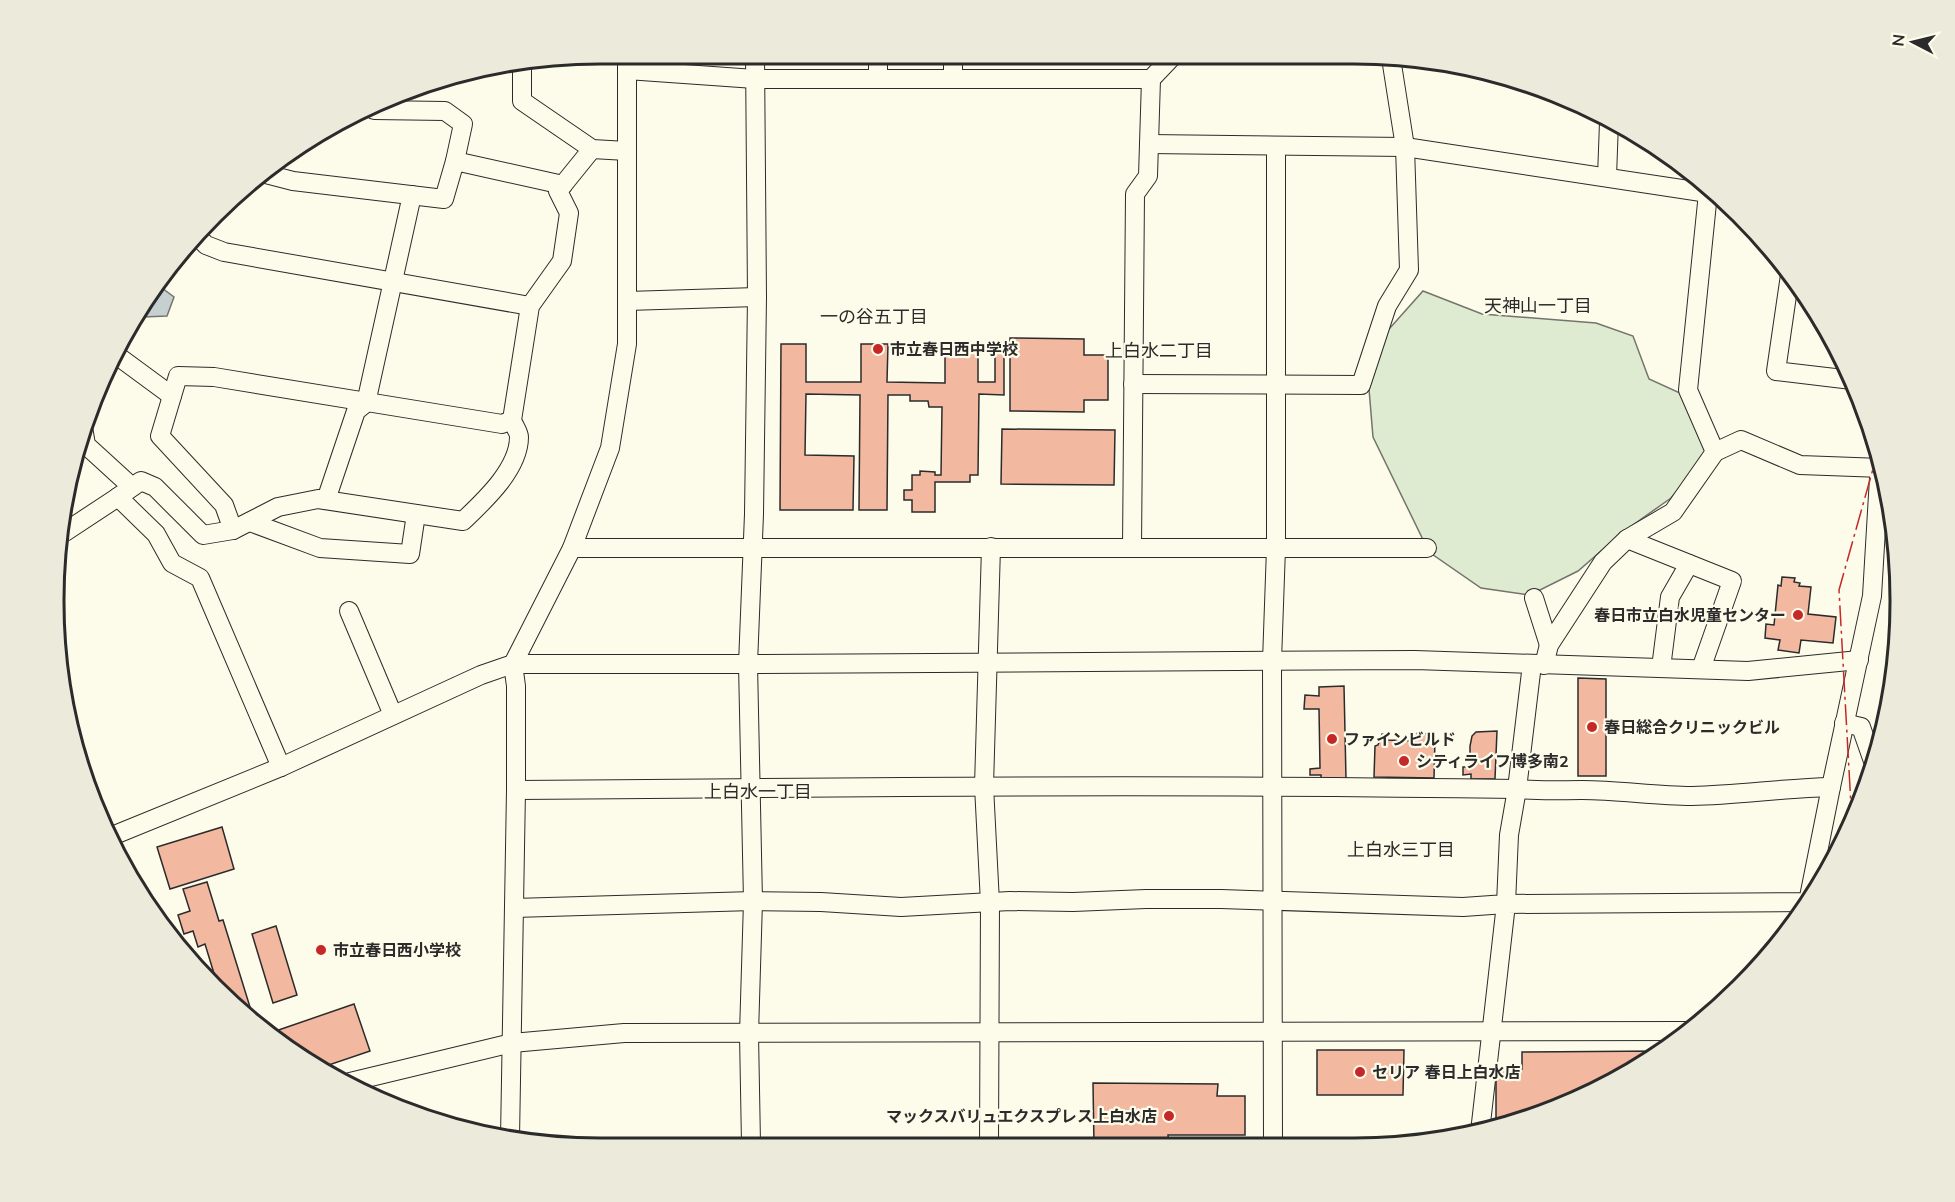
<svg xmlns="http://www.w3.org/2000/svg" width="1955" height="1202" font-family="Mulish,'Noto Sans JP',sans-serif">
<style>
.green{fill:#deebd1;stroke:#74746e;stroke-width:1.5}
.water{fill:#c7d0d0;stroke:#74746e;stroke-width:1.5}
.building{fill:#f2b8a0;stroke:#2b2b2b;stroke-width:1.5}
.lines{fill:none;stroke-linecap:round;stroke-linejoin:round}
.minor-casing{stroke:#2b2b2b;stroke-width:20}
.minor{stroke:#fdfbea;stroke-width:18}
.power{stroke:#c62828;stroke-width:1.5;stroke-dasharray:21 4.5 3 4.5;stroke-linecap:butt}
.poi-dot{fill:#c62828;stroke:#fdfbea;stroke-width:2}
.labels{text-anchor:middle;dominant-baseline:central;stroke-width:4.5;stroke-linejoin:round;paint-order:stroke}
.poi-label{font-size:16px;font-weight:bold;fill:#2b2b2b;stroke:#fdfbea;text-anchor:start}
.neighbourhood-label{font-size:18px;fill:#2b2b2b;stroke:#fdfbea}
.rim{fill:none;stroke:#2b2b2b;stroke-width:3}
</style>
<rect width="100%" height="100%" fill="#fdfbea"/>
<!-- green -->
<polygon class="green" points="1423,291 1482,314 1596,323 1633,336 1649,379 1680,393 1707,455 1671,498 1623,532 1578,571 1530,595 1481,588 1429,552 1373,437 1369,389 1381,338"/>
<!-- water -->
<polygon class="water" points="158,285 174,297 167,316 143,317 142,315"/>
<!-- building -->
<g class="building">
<polygon points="1010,338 1084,339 1084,355 1108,355 1108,400 1084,400 1084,412 1010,411"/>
<polygon points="781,344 806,344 806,382 861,382 861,344 888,344 887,382 945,383 945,345 978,345 978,382 995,382 995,346 1004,346 1004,395 979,394 978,475 970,475 970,482 935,482 935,512 912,512 912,500 904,500 904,490 912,490 912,475 920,475 920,471 935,472 935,475 941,475 942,407 929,407 928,401 910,401 910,395 888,395 887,510 859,510 860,395 806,394 805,455 854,456 853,510 780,510"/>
<polygon points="1002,429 1115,430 1114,485 1001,484"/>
<polygon points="1782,577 1795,578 1794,582 1800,583 1799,586 1811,587 1808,614 1836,617 1833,643 1801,640 1799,653 1778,650 1780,640 1765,638 1766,624 1774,625 1778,585 1781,586"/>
<polygon points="1578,678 1606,679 1606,776 1578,776"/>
<polygon points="1344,686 1346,779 1321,780 1321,775 1310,775 1310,769 1320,768 1319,709 1304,709 1305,695 1319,696 1319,687"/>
<polygon points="1497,731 1495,779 1471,779 1471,774 1463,775 1463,767 1470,767 1470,746 1472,736 1476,732"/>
<polygon points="1417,733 1428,734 1428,739 1435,739 1434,778 1374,777 1375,746 1378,745 1382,734 1388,735 1387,740 1415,741"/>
<polygon points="222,827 234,869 170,889 157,847"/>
<polygon points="207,882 219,921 223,920 250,1007 244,1009 216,980 205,944 198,947 193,931 184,934 178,915 190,911 183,889"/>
<polygon points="276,926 297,995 273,1003 252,934"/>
<polygon points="354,1004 370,1051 323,1067 267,1034"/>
<polygon points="1317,1050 1404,1050 1403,1095 1317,1095"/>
<polygon points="1661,1051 1627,1075 1496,1129 1496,1069 1522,1069 1522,1052"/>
<polygon points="1093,1083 1218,1084 1217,1096 1245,1096 1245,1135 1168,1135 1169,1146 1094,1146"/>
</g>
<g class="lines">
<defs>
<g id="minor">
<polyline points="878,56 878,78"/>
<polyline points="953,56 953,78"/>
<polyline points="522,67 522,101 592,149 627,151"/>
<polyline points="627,70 755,79 1151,79 1148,176 1135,194 1132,548"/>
<polyline points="1151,79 1172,57"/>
<polyline points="374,110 445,111 463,124 455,161"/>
<polyline points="1149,144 1405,147 1708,193 1688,390 1715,452 1673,512 1627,539 1603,562 1549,645 1544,665"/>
<polyline points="262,173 293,181 444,199 455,161 563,185"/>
<polyline points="1607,177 1609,122"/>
<polyline points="198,237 206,245 224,252 530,306"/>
<polyline points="1790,275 1776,371 1852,380"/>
<polyline points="627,301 757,297"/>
<polyline points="119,357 172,396"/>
<polyline points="1133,384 1361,385 1387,306 1409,270 1405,147 1391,58"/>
<polyline points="83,427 86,445 132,487"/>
<polyline points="1715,452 1741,440 1800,465 1882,468"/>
<polyline points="326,500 356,411 366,403 412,195"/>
<polyline points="250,522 320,548 410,554 416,514"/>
<polyline points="233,530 224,505 160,436 178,376 214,377 502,424 512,420"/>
<polyline points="65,532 118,497"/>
<polyline points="1627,539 1732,581 1701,669"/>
<polyline points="572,548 1427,548"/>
<polyline points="1534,598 1549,645"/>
<polyline points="349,611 393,715"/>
<polyline points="1661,668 1670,597 1689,564"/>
<polyline points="1844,723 1861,727 1874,764"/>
<path d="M281 767 200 578 172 563 156 534 118 497 141 481 155 487 203 535 233 530 278 507 318 499 463 521C484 501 519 469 519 437 519 432 514 426 512 420L530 306 562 261 569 213 558 191 592 149"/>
<path d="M516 790C850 787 1183 784 1517 789 1539 791 1560 790 1582 790 1619 790 1655 796 1692 796 1739 795 1784 788 1831 787"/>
<polyline points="112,836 281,767 481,675 513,664 572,548 610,448 627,344 627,54"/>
<polyline points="514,908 753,901 821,902 901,907 1010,901 1073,902 1146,899 1221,899 1463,907 1506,904 1509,835 1517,789 1532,664"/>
<polyline points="350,1082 512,1043 624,1033 1689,1031"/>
<polyline points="1480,1132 1506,904 1808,902 1831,787 1872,596 1880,461"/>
<polyline points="510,1138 516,790 516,686 513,664 748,664 1415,660 1748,671 1859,660"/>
<polyline points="751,1144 749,1034 753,901 748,664 754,514 757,297 755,55"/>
<polyline points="989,1145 990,903 984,786 991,547"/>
<polyline points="1273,1146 1272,661 1276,548 1276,146"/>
</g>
</defs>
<!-- minor casing -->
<use href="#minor" class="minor-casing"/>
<!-- minor -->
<use href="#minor" class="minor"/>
<!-- power -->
<polyline class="power" points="1852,824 1839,590 1878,451"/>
</g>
<!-- markers -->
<g class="poi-dot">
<circle cx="878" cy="349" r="6"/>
<circle cx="1798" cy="615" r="6"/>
<circle cx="1592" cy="727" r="6"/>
<circle cx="1332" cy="739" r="6"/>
<circle cx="1404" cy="761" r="6"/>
<circle cx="321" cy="950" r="6"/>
<circle cx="1360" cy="1072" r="6"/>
<circle cx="1169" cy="1116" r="6"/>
</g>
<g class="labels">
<!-- poi labels -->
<g class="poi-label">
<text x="890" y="349">市立春日西中学校</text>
<text x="1786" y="615" text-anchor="end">春日市立白水児童センター</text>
<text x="1604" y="727">春日総合クリニックビル</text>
<text x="1344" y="739">ファインビルド</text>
<text x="1416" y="761">シティライフ博多南2</text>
<text x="333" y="950">市立春日西小学校</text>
<text x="1372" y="1072">セリア 春日上白水店</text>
<text x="1157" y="1116" text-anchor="end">マックスバリュエクスプレス上白水店</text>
</g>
<!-- neighbourhood labels -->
<g class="neighbourhood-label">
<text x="1538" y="305">天神山一丁目</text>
<text x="874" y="316">一の谷五丁目</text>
<text x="1159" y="350">上白水二丁目</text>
<text x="758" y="791">上白水一丁目</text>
<text x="1401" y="849">上白水三丁目</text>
</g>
</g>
<!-- crop -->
<path d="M0 0H1955V1202H0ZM600 64H1354A536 536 0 0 1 1890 600V602A536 536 0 0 1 1354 1138H600A536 536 0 0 1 64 602V600A536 536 0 0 1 600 64Z" fill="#eceadb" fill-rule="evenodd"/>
<path class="rim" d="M600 64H1354A536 536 0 0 1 1890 600V602A536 536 0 0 1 1354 1138H600A536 536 0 0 1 64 602V600A536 536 0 0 1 600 64Z"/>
<!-- north arrow -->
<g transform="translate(1913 42) rotate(277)" stroke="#fdfbea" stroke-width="4.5" paint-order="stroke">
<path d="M0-4.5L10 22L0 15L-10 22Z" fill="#2b2b2b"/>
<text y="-9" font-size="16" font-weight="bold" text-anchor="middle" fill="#2b2b2b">N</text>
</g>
</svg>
